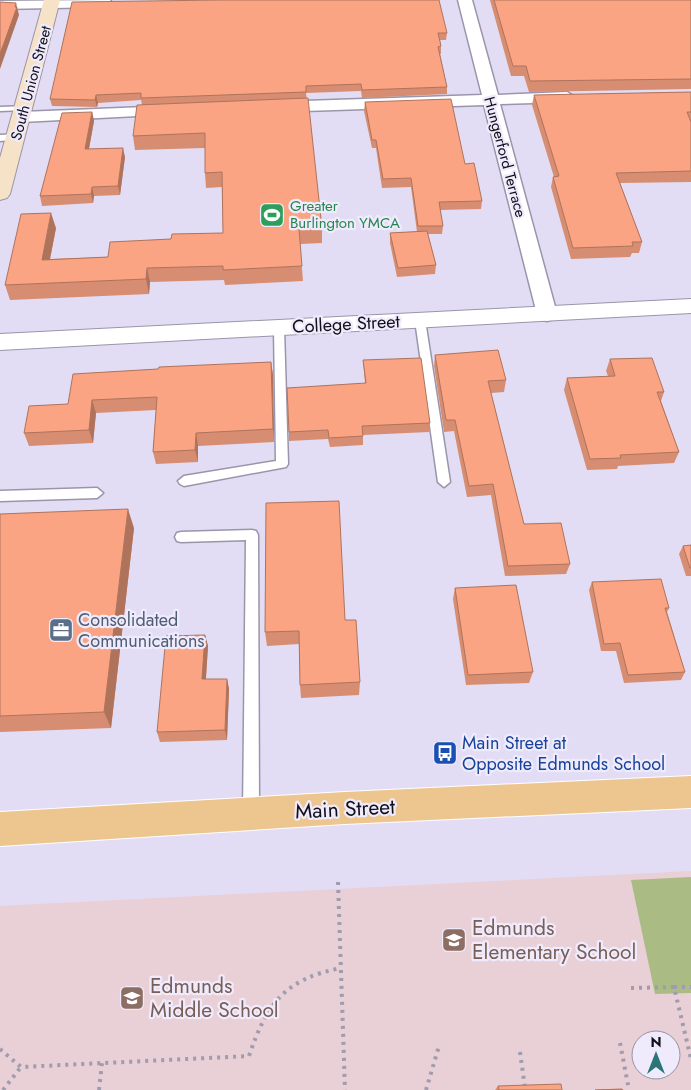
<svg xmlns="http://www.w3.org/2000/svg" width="691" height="1090" font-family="Jost,sans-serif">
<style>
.education{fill:#e9cfd6;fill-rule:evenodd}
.green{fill:#aabc83}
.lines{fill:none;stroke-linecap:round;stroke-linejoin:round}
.service-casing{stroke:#9a95aa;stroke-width:3}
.minor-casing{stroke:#9a95aa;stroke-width:3}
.tertiary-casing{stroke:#9a95aa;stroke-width:2}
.secondary-casing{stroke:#9a95aa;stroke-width:2}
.primary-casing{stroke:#fff;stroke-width:2}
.path{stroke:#a09cae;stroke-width:4;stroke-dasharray:3 5;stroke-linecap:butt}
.service{fill:#fff;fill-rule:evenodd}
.minor{fill:#fff;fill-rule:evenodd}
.tertiary{fill:#fff;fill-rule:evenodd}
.secondary{fill:#f6e2c7;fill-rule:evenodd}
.primary{fill:#edc58f;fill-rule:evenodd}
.wall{fill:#d78d71}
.shaded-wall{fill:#af735c}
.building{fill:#faa483;stroke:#af735c}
.labels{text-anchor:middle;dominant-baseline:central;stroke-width:4.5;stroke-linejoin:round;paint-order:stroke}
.far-street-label{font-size:15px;fill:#110f17;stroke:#efebfd}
.far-leisure-label{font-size:15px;fill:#27864d;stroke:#efebfd;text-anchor:start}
.street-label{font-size:18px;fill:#110f17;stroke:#efebfd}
.service-label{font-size:18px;fill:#4e5e75;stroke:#efebfd;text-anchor:start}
.transit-label{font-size:18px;fill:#164399;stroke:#efebfd;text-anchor:start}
.near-street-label{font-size:21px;fill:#110f17;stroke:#efebfd}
.near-education-label{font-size:21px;fill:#785e54;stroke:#efebfd;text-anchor:start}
</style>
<rect width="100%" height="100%" fill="#e2ddf4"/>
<!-- education -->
<path class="education" d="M691 871V1090H0V906ZM641 1040H671V1070H641Z"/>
<!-- green -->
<polygon class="green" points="691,877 691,993 655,994 631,880"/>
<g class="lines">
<defs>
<g id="service">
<polygon points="28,106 29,108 25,110 0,111 0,107"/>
<polygon points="17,134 21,137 20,139 0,141 0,135"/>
<polygon points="420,317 425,320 450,482 444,487 438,482 415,320"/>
<polygon points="279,325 284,328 288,464 286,467 184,486 180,484 178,481 184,476 276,461 274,328"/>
<polygon points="97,488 103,493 97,498 0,501 0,491"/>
<polygon points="252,530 256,531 258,535 259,814 256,819 251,821 246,819 243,814 246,540 181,542 177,541 175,537 177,533 181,532"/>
</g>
<g id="minor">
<polygon points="110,0 112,3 110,6 105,7 0,9 0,1"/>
<polygon points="458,0 472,0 498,95 567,92 575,97 567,102 500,104 557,314 554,319 547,321 540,319 537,314 484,105 275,112 267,107 275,102 482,95"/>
<polygon points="170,106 176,108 178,111 176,114 22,122 16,121 14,117 16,113 22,112"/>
</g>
<polygon id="tertiary" points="691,299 691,313 0,350 0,334"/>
<polygon id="secondary" points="44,0 60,0 10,194 7,198 0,200 0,158"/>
<polygon id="primary" points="691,776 691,808 345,824 0,846 0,812 345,792"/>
</defs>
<!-- service casing -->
<use href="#service" class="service-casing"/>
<!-- minor casing -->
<use href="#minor" class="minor-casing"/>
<!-- tertiary casing -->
<use href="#tertiary" class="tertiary-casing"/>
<!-- secondary casing -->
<use href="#secondary" class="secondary-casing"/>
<!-- primary casing -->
<use href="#primary" class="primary-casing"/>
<!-- path -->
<g class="path">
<polyline points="338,882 345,1090"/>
<polyline points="674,987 691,987"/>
<polyline points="631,988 674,987 691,1059"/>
<polyline points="620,1043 629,1090"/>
<path d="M0 1049 21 1067 249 1056C267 1003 285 979 341 968"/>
<polyline points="520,1052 525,1088"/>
<polyline points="3,1090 21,1067"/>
<polyline points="99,1090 102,1063"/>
<polyline points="426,1090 439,1046"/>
</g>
<!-- service -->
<use href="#service" class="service"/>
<!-- minor -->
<use href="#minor" class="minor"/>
<!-- tertiary -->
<use href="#tertiary" class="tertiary"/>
<!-- secondary -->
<use href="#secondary" class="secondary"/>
<!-- primary -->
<use href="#primary" class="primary"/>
</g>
<!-- wall -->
<g class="wall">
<polygon points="220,0 447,33 446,40 440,40 441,46 441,54 440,54 447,87 447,94 362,98 361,91 306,93 322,228 322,243 300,244 303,281 225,285 224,280 150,282 149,294 10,300 5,285 56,228 50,259 108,257 171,239 223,233 222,187 206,188 205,173 205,148 135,150 133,136 142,105 141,100 98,103 97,107 52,106 50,99"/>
<polygon points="490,0 691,0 691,89 529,92 524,76 511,76"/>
<polygon points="691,92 691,182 620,183 642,242 639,253 632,253 630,257 571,259 551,187 553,177 554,177 532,105 534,95"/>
<polygon points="365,102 465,164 482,201 481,209 440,210 443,226 442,234 428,234 436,265 435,274 397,277 390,243 390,233 417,232 411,187 382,188 376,148 372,148 364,111"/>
<polygon points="92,112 94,121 89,149 125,157 120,195 94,196 93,203 42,206 40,196"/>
<polygon points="435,355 506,380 504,392 491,393 524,524 570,564 566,574 505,576 491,495 467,497 454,431 444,432 434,366"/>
<polygon points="610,359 664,392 661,401 679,452 674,463 618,466 617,469 587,470 564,390 567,378 608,376 606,371"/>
<polygon points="363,360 430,423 429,432 363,435 363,445 330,447 328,439 289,441 289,432 365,383"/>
<polygon points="271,362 273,375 274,442 198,446 198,462 156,464 153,452 156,410 96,413 93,443 29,446 24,433 68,404 158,369"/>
<polygon points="0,514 134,528 111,728 0,732"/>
<polygon points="691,545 691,576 686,576 679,554 683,546"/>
<polygon points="592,582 669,608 667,612 685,672 681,680 624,683 616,651 601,651 589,590"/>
<polygon points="455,588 533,672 529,683 466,685 453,599"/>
<polygon points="345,620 360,682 359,695 301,698 300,685 299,644 267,646 265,632"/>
<polygon points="205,635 208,646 206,679 227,679 229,689 227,740 160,742 157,732"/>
<polygon points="498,1086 562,1090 495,1090"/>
</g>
<!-- shaded-wall -->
<g class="shaded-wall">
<polygon points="16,3 19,15 0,69 0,54"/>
<polygon points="96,95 98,103 97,107 95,100"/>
<polygon points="92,112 94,121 87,159 85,149"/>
<polygon points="123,148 125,157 120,195 118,186"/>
<polygon points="92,187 94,196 93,203 91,194"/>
<polygon points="51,213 56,228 47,274 42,260"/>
<polygon points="147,268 150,282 149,294 146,279"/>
<polygon points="271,362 273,375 274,442 273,429"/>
<polygon points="92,400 96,413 93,443 89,430"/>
<polygon points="196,433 198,446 198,462 195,450"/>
<polygon points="128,509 134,528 111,728 104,712"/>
<polygon points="205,635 208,646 205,690 202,679"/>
<polygon points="227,679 229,689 227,740 225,730"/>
</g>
<!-- building -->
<g class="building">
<polygon points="220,0 439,0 447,33 438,33 441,46 438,47 447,87 362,90 361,84 306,86 306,92 141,98 141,93 96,95 95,100 50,99 72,2"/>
<polygon points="494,0 691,0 691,79 530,81 526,66 513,66"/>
<polygon points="0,2 16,3 15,7 17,7 0,54"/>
<polygon points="691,92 691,112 687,112 691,122 691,171 616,173 642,242 632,242 633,246 573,248 553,177 559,176 534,95"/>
<polygon points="308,98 322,228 299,229 302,266 223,270 223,266 147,268 146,279 5,285 21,214 51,213 42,260 108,257 110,242 171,239 172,234 223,233 222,172 205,173 205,133 133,136 137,105"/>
<polygon points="451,99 465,164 474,163 482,201 439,202 443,226 418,226 411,178 383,179 376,140 372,140 365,102"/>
<polygon points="92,112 85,149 123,148 118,186 92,187 91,194 40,196 62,113"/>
<polygon points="427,231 436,265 398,268 390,233"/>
<polygon points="498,350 506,380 488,381 524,524 561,523 570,564 508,566 493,484 469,486 455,420 446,420 435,355"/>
<polygon points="421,358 430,423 362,426 363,436 329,438 328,430 289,432 287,388 366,383 363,360"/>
<polygon points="652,358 664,392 657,392 679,452 620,455 621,458 590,459 567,378 615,376 610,359"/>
<polygon points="271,362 273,429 196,433 195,450 153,452 157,397 92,400 89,430 24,433 29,406 68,404 73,374 158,369 159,367"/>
<polygon points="339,501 345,620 356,620 360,682 300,685 299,631 265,632 266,503"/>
<polygon points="128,509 104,712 0,716 0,514"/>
<polygon points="691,545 691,568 690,568 683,546"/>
<polygon points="661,579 669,608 665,608 685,672 628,675 620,643 604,644 592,582"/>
<polygon points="516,585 533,672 468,675 455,588"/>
<polygon points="205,635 202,679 227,679 225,730 157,732 166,636"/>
<polygon points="561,1084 562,1090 499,1090 498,1086"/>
<polygon points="622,1089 623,1090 595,1090"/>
</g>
<!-- icons -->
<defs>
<symbol id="stadium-square" viewBox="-11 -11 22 22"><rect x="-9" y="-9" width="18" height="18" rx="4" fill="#2e9e5b" stroke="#efebfd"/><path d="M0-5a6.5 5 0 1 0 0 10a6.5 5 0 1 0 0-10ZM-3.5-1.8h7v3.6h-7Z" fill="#fff"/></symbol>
<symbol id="office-square" viewBox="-11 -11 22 22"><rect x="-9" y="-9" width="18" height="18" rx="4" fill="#5c6f8a" stroke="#efebfd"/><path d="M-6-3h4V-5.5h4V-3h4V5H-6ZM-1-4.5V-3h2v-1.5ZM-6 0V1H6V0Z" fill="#fff"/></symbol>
<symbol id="bus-square" viewBox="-11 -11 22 22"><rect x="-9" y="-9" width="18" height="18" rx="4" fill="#1a4fb4" stroke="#efebfd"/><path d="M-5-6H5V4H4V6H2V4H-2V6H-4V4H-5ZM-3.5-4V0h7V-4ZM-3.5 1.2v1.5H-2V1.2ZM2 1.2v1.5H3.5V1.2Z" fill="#fff"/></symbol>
<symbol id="school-square" viewBox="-11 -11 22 22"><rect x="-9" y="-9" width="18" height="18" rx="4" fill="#8d6e63" stroke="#efebfd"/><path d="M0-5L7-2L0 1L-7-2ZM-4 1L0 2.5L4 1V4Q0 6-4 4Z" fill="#fff"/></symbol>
</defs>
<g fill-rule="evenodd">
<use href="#stadium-square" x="258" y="201" width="28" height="28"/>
<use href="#office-square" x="47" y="616" width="28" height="28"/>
<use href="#bus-square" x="431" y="739" width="28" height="28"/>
<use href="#school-square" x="440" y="926" width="28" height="28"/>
<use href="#school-square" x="118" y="984" width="28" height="28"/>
</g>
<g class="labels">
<!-- far-street labels -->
<g class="far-street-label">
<text transform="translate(31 83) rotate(-75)">South Union Street</text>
<text transform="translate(505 157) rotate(75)">Hungerford Terrace</text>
</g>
<!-- far-leisure labels -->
<g class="far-leisure-label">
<text x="290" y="206">Greater<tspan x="290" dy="17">Burlington YMCA</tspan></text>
</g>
<!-- street labels -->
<g class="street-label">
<text transform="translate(346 324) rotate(-3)">College Street</text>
</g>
<!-- service labels -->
<g class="service-label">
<text x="78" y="620">Consolidated<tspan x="78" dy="21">Communications</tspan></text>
</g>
<!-- transit labels -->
<g class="transit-label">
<text x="462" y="743">Main Street at<tspan x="462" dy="21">Opposite Edmunds School</tspan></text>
</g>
<!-- near-street labels -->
<g class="near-street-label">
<text transform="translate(345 809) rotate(-3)">Main Street</text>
</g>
<!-- near-education labels -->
<g class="near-education-label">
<text x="472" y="928">Edmunds<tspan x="472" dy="24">Elementary School</tspan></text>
<text x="150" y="986">Edmunds<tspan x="150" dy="24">Middle School</tspan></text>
</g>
</g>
<!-- north arrow -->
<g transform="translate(656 1055)"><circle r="24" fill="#efebfd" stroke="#9693a1"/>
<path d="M0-4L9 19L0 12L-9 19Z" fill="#2b7576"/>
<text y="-8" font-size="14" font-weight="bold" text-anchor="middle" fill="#110f17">N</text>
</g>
</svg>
